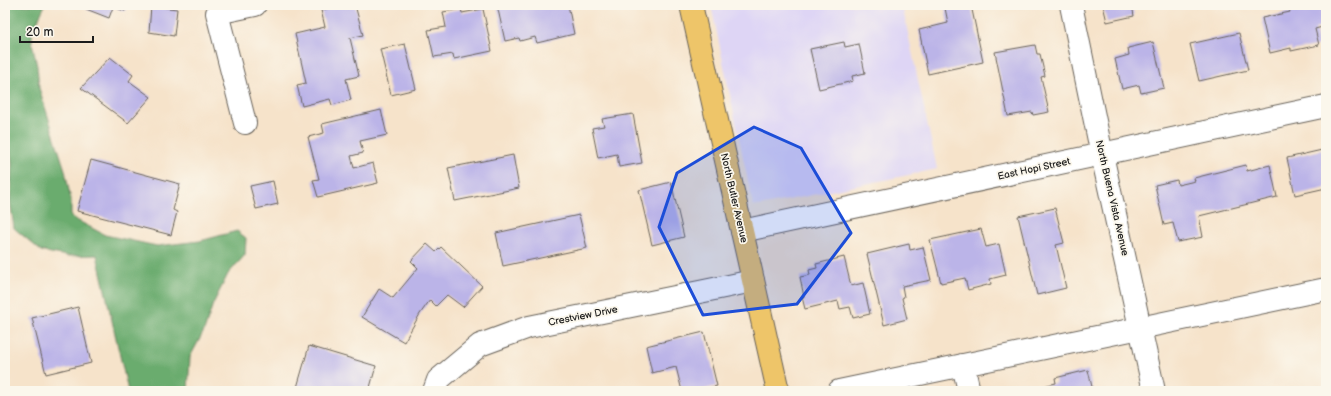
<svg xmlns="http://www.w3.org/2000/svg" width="1331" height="396" font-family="'Balsamiq Sans',sans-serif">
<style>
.built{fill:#ded5f5}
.forest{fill:#6bac6e;stroke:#446445}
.building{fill:#bbb4e8}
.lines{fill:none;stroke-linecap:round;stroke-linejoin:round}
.minor-casing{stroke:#686259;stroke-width:24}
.major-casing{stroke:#686259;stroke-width:24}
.minor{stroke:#fff;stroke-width:22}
.major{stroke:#eec569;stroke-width:22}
.marked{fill:#1d4ed8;fill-opacity:0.2;stroke:#1d4ed8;stroke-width:3;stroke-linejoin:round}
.labels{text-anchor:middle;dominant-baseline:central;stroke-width:3.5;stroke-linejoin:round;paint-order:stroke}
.street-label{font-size:10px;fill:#1c1c1c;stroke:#fbf7ec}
</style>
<rect width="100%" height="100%" fill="#fbf7ec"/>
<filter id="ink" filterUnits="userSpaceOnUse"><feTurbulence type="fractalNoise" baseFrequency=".025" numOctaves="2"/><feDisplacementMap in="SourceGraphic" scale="8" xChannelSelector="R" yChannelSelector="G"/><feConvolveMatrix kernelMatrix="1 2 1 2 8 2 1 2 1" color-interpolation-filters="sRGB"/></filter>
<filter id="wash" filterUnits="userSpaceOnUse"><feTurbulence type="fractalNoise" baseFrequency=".012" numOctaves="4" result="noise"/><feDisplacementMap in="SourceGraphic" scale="16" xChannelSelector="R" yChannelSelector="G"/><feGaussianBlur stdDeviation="0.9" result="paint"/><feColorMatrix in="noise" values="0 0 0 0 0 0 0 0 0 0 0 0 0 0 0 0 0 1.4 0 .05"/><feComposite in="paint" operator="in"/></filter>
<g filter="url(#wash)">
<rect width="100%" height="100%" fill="#f6e3ca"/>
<!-- built -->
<polygon class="built" points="711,5 902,5 937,169 759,206 753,205"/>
<!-- forest -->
<polygon class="forest" points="5,5 45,5 32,33 32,43 37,66 39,88 65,170 71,201 71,217 105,235 157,246 200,241 237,231 246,238 245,255 228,274 213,304 204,331 190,357 188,391 128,391 97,255 67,256 41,251 14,228 10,201 12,164 10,149 5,146"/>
<g id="blocks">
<!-- building -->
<g class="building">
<polygon points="87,5 127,5 125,11 113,7 109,18 86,9"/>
<polygon points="344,5 355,5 363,35 350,38 359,76 346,79 351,100 332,105 330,99 302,106 297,85 306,83 295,34 325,27 321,10"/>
<polygon points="497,5 568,5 574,34 537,43 535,37 520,41 519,38 505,41"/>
<polygon points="959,5 971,5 983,62 928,74 919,30 948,23 945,8"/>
<polygon points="1103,5 1132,5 1134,16 1107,22"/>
<polygon points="1288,5 1324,5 1326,12 1326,26 1315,29 1319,45 1291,51 1291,48 1270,53 1262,18 1290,12"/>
<polygon points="151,6 177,9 174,36 149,32"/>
<polygon points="461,9 462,13 483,9 492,51 454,59 453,54 434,57 428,30 446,27 443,12"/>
<polygon points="1239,33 1248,70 1199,81 1190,44"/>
<polygon points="844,42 845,47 859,44 865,73 852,76 853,81 819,89 810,49"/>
<polygon points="1153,42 1164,88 1141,93 1139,85 1122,89 1115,59 1129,55 1128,48"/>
<polygon points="405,44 416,89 391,95 380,49"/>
<polygon points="1035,45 1037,54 1040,54 1045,76 1041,77 1049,112 1033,115 1032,112 1008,116 995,52"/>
<polygon points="110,57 133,75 129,81 151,97 128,123 81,88"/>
<polygon points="381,110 387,135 360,141 363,153 351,156 354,168 373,163 378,183 318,197 313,180 319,179 308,137 324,133 322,124"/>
<polygon points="633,114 642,163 619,167 617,154 598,158 592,128 604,126 602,119"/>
<polygon points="1322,150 1326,166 1326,188 1295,195 1287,158"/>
<polygon points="513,155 519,188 455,201 448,168"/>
<polygon points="91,160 180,184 173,210 177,212 171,235 77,211"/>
<polygon points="1246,165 1247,171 1270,165 1277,197 1199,216 1203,237 1178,242 1173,223 1164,225 1155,185 1177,180 1178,185 1195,181 1194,178"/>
<polygon points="273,181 278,204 256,209 250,186"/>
<polygon points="671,182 684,237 652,245 639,190"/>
<polygon points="1055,208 1064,243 1056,245 1066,288 1037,295 1018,216"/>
<polygon points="579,215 587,248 503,266 496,233"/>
<polygon points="981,229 986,247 999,244 1006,275 990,279 991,284 968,290 965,278 941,283 930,240"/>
<polygon points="427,244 436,252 441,247 482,286 463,307 447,295 436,306 430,300 420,314 404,342 362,317 379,289 393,298 418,268 411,261"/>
<polygon points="909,244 910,250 923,247 931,280 902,286 904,297 902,298 907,319 884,325 867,254"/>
<polygon points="844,257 851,286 863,283 870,314 853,318 850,307 840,309 838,301 805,309 802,297 804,297 800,277 810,275 809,270 817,268 816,264"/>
<polygon points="78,307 91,363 46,374 32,318"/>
<polygon points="704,332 717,386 697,391 682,391 676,367 652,373 646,346"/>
<polygon points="309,346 376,366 369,391 296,391"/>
<polygon points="1088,370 1093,391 1036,391 1035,388 1056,383 1055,378"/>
</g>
</g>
</g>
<g filter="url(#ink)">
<use href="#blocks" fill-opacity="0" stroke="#686259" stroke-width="1"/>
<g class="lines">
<defs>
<g id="minor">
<polyline points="1071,5 1102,155 1154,391"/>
<polyline points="245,123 217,13 255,5"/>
<polyline points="742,231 1326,106"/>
<polyline points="963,365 969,391"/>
<polyline points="434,391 438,380 480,345 529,327 753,281"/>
<polyline points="839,391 1326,289"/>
</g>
<polyline id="major" points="691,5 778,391"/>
</defs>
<!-- minor casing -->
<use href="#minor" class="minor-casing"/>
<!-- major casing -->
<use href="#major" class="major-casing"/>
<!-- minor -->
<use href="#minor" class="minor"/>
<!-- major -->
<use href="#major" class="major"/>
</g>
</g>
<!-- marked area -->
<path class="marked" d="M754 127 801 148 851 233 797 304 703 315 659 227 677 173Z"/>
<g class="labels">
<!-- street labels -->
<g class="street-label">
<text transform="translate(1034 169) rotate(-12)">East Hopi Street</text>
<text transform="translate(734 198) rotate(77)">North Butler Avenue</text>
<text transform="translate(1112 198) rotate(77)">North Buena Vista Avenue</text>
<text transform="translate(583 316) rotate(-11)">Crestview Drive</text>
</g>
</g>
<!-- margin -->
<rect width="1331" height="396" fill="none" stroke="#fbf7ec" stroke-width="20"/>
<!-- scale -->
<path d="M20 36v6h73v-6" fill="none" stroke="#1c1c1c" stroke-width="2"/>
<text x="26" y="36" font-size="12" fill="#1c1c1c" stroke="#fbf7ec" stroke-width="3" paint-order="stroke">20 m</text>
</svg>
